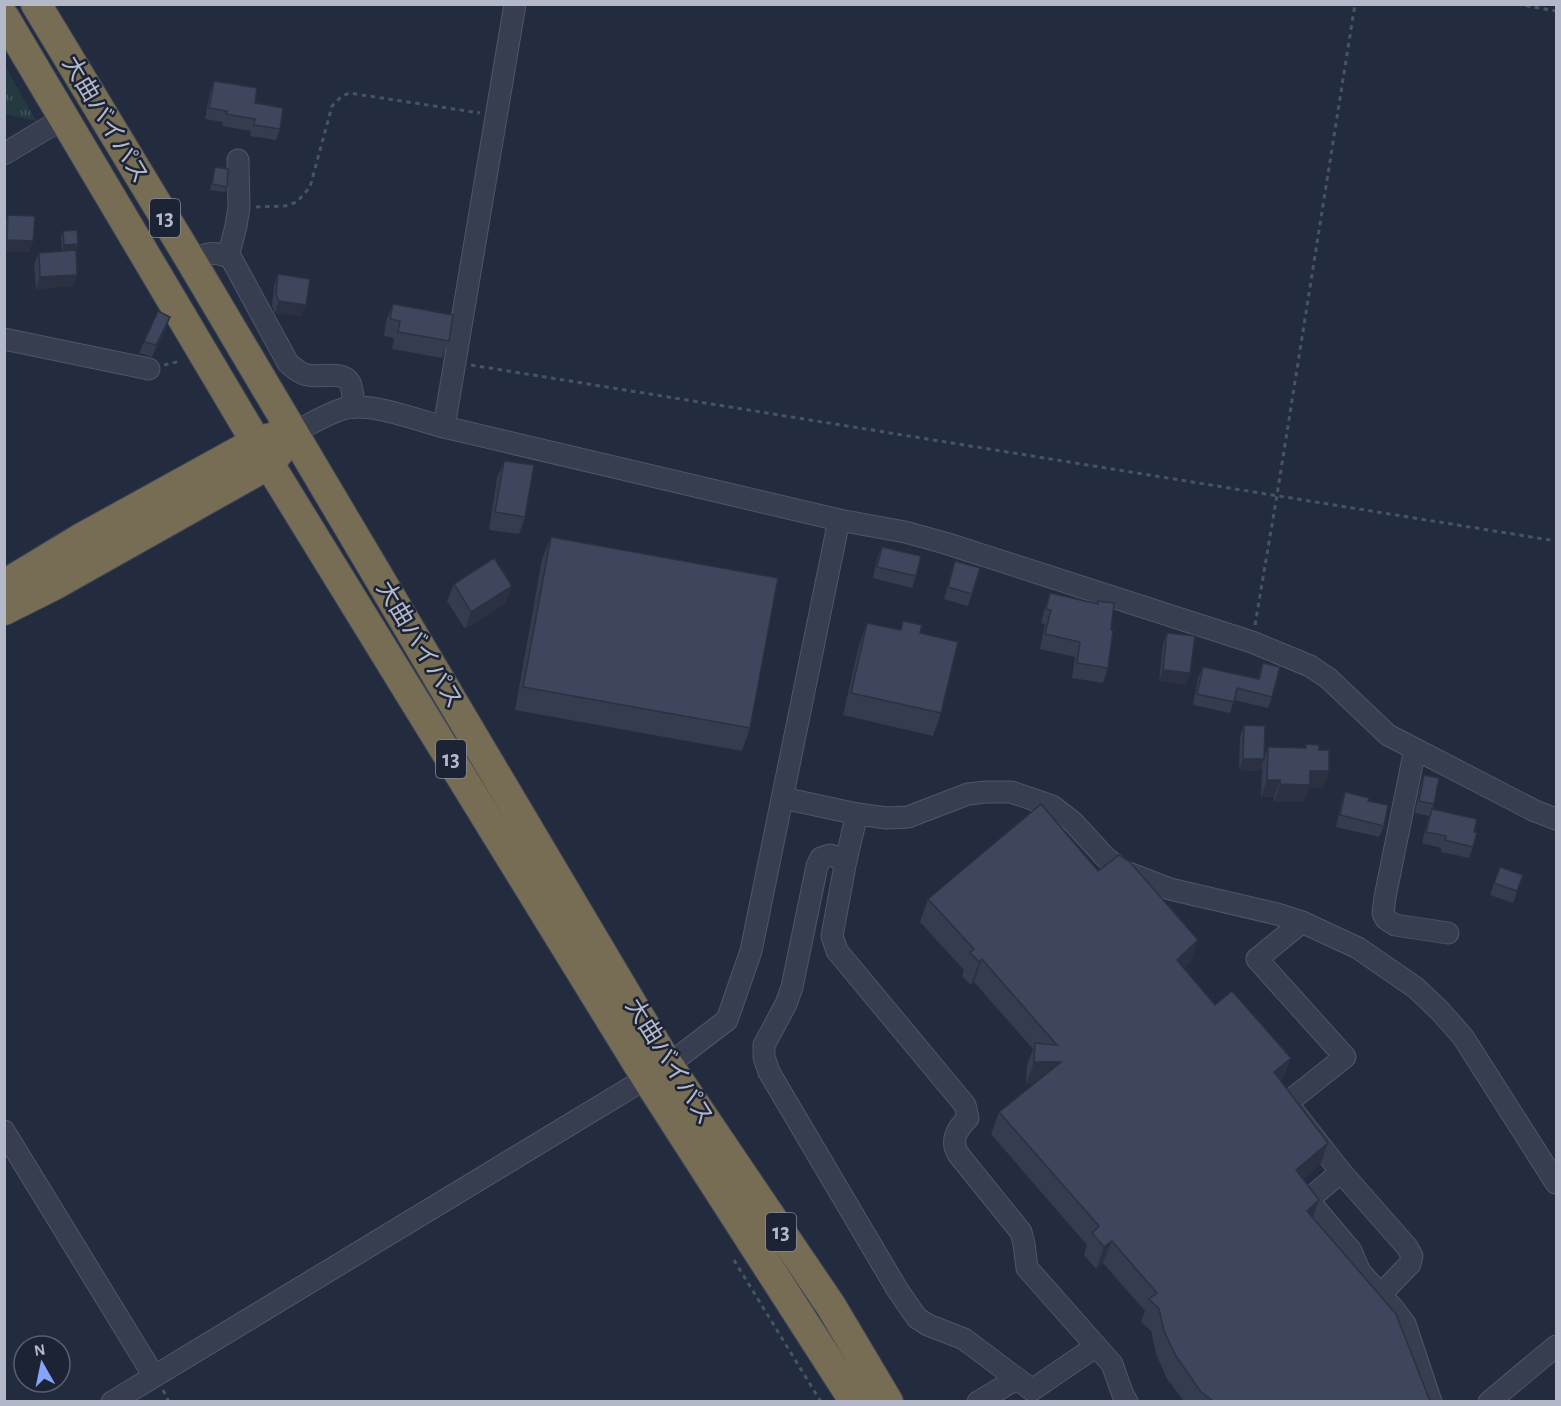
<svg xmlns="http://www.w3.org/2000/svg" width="1561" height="1406" font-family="'Alegreya Sans','Noto Sans JP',sans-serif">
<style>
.grass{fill:url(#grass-tufts)}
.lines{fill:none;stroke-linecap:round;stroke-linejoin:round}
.minor-casing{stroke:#4f5667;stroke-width:23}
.highway-casing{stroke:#3f4657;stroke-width:32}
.path{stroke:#43575d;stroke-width:3;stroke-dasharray:4.5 4.5;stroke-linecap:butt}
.minor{stroke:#373e4f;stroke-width:21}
.highway{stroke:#766d54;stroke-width:30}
.wall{fill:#343c50}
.shaded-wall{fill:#2b3141}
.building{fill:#3d465d;stroke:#2b3141;stroke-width:1.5}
.labels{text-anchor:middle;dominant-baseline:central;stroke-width:5;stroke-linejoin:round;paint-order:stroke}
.shield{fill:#1c2334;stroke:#868c9d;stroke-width:1.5}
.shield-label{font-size:22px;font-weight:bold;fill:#b4b9ca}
.street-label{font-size:24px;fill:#b4b9ca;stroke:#1c2334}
</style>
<defs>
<pattern id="grass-tufts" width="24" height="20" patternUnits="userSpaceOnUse" patternTransform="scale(1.5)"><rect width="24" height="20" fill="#253a40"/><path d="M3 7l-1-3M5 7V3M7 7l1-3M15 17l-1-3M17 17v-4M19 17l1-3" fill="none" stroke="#42545a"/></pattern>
</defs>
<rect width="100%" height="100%" fill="#232b3f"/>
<!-- grass -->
<polygon class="grass" points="4,66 5,66 36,121 5,114"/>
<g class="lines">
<defs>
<g id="minor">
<polyline points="4,154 64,118"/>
<polyline points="228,257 236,226 239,207 238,160"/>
<path d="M190 259C208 254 213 250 231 258L288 363C294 368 300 374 308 375 321 378 343 370 350 383 353 390 353 400 354 407"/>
<polyline points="4,339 149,369"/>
<polyline points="444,427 515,4"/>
<path d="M293 433C309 425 326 414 343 409 369 401 417 420 444 427L839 520 905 532 945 543 1252 642 1310 666 1328 678 1388 735 1535 811 1556 819"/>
<polyline points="1415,749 1385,897 1383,913 1386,919 1395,925 1448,933"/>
<polyline points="783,798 857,814 846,860 830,855 821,858 817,866 792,987 786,1004 764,1045 764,1057 769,1072 897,1289 917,1318 928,1325 964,1339 1032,1390 1095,1347"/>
<polyline points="857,814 887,818 908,817 968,794 986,792 1011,792 1052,806 1073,822 1105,857 1123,871 1170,889 1277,914 1302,922 1358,948 1416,988 1440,1011 1463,1037 1556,1183"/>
<path d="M846 860 832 936 837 951 965 1105 968 1118C957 1129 950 1140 958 1154L1021 1232 1024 1244 1027 1268 1112 1364 1123 1395 1127 1402"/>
<polyline points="1302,922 1257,959 1345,1057 1287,1103 1341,1172"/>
<polyline points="4,1131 154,1376"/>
<polyline points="1381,1294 1410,1264 1412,1256 1407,1247 1341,1172 1308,1200 1351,1251 1360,1272 1392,1307 1405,1324 1431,1402"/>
<polyline points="112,1402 668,1065 727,1020 751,951 839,520"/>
<polyline points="978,1402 1016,1379"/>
<polyline points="1489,1402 1556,1346"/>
</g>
<g id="highway">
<polyline points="36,4 190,259 668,1065 831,1306 888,1402"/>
<polyline points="4,17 269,464 646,1077 855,1402"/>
<polyline points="4,585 80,539 256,442 275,437"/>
<polyline points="4,610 54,585 269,464 282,448"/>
</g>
</defs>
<!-- minor casing -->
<use href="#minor" class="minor-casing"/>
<!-- highway casing -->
<use href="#highway" class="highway-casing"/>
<!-- path -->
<g class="path">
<polyline points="1517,4 1556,11"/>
<polyline points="256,207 285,206 297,202 310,187 332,106 341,97 349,93 480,113"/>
<polyline points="164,365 181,361"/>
<polyline points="471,365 1556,541"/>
<polyline points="1255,625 1277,495 1355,4"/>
<polyline points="734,1260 821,1402"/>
<polyline points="163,1390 169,1402"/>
</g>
<!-- minor -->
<use href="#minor" class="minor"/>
<!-- highway -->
<use href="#highway" class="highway"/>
</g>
<!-- wall -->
<g class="wall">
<polygon points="214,81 255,103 280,129 276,140 250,136 251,131 222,126 223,122 205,119 210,92"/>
<polygon points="215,167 227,187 225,192 210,190"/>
<polygon points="8,215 33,241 29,252 4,251 4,225"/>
<polygon points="63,231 78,244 76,249 62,251 61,237"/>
<polygon points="39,253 77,275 73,286 36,289 34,264"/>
<polygon points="278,274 302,316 275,313 272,306 274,286"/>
<polygon points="393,304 449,341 442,358 392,349 394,338 384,336 386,321"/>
<polygon points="170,317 166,329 152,357 139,353 144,342"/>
<polygon points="504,461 525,517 519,534 489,530 497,478"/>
<polygon points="551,537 750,728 742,751 515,710 542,559"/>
<polygon points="882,547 916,576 912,588 873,578 877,559"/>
<polygon points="955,561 972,594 968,606 944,599"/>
<polygon points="454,584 506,603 465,629 447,601"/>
<polygon points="1050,593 1097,604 1098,601 1111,630 1108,668 1103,683 1072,678 1075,657 1040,649 1045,624 1041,623 1045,607"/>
<polygon points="903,621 920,633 941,713 933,736 843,715 859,645 867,623 900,630"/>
<polygon points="1167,633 1190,673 1186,685 1159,681 1163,644"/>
<polygon points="1263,663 1272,697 1268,708 1234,700 1230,713 1193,705 1198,678 1203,667 1258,678"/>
<polygon points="1244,725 1264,759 1268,747 1305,748 1306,744 1319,750 1329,771 1323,788 1309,788 1304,802 1274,802 1274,797 1261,797 1262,765 1259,771 1239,770 1240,737"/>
<polygon points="1424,775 1434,804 1432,809 1474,832 1473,847 1469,858 1441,852 1441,848 1422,843 1429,816 1415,813 1420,787"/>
<polygon points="1345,792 1368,801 1384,826 1379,837 1336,827 1341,804"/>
<polygon points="1500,867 1523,875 1513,903 1490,895"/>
<polygon points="1098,871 1190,963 1184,968 1215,1005 1282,1081 1281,1082 1328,1143 1320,1165 1303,1179 1313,1218 1430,1401 1184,1401 1167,1379 1156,1354 1151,1331 1141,1322 1145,1311 1103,1263 1096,1269 1084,1255 1087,1245 991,1134 999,1112 1033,1084 1026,1084 1027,1065 1033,1049 974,982 971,985 962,976 964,970 920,922 928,899"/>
</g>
<!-- shaded-wall -->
<g class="shaded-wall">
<polygon points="7,240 33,241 29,252 4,251 4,246"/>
<polygon points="78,244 76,249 62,251 64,245"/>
<polygon points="77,275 73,286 36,289 40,277"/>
<polygon points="279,301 306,305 302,316 275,313"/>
<polygon points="170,317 166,329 152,357 156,345"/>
<polygon points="512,586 506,603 465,629 471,612"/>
<polygon points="1163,670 1190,673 1186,685 1159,681"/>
<polygon points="1243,759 1264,759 1259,771 1239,770"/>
<polygon points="1310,771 1329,771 1323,788 1309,788 1304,802 1274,802 1280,784"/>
<polygon points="1267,780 1280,780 1274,797 1261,797"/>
<polygon points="1198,940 1190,963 1169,982 1177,960"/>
<polygon points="982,959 974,982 971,985 979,962"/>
<polygon points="1291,1058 1282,1081 1266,1095 1274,1072"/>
<polygon points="1034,1062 1061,1062 1053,1084 1026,1084"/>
<polygon points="1328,1143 1320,1165 1288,1193 1296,1170"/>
<polygon points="1319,1200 1311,1223 1307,1211"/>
<polygon points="1112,1241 1103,1263 1096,1269 1104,1247"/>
</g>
<!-- building -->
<g class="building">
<polygon points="214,81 257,88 255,103 283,108 280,129 254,125 255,119 226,114 227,111 209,108"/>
<polygon points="215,167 228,169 227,187 212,184"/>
<polygon points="8,215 35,216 33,241 7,240"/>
<polygon points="77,230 78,244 64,245 63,231"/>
<polygon points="76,250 77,275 40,277 39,253"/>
<polygon points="278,274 310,279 306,305 279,301 276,295"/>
<polygon points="393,304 453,315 449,341 398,332 400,321 390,319"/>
<polygon points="158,311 170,317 156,345 144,342"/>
<polygon points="504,461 534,465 525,517 495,512"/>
<polygon points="551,537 778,578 750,728 523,687"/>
<polygon points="882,547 921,556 916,576 877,567"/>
<polygon points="494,558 512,586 471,612 454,584"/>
<polygon points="955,561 980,568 972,594 948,587"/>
<polygon points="1050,593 1098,604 1098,601 1114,603 1111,630 1113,630 1108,668 1077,663 1080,642 1045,634 1051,610 1046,609"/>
<polygon points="903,621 922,625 920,633 958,642 941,713 851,693 867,623 901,630"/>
<polygon points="1167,633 1195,636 1190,673 1163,670"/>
<polygon points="1263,663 1280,667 1272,697 1237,688 1234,702 1197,694 1203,667 1259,679"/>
<polygon points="1244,725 1265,726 1264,759 1243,759"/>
<polygon points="1306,744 1319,745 1319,750 1329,750 1329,771 1310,771 1310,785 1280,784 1280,780 1267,780 1268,747 1306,748"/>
<polygon points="1424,775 1439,778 1434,804 1419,801"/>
<polygon points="1345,792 1369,798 1368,801 1388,805 1384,826 1340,815"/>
<polygon points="1041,804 1098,871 1119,855 1130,862 1198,940 1177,960 1215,1005 1232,991 1291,1058 1274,1072 1328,1143 1296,1170 1319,1200 1307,1211 1396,1314 1430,1401 1213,1401 1201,1392 1176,1356 1164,1331 1159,1309 1149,1299 1157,1293 1112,1241 1104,1247 1092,1233 1099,1226 999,1112 1061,1062 1034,1062 1035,1043 1057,1045 982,959 979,962 970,953 974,949 928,899"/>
<polygon points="1432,809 1477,819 1474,832 1477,832 1473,847 1445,840 1446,836 1426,832"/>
<polygon points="1500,867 1523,875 1517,891 1494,883"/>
</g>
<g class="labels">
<!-- shield labels -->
<g class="shield">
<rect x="150" y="199" width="30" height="38" rx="4.5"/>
<rect x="436" y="740" width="30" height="38" rx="4.5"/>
<rect x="766" y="1213" width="30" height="38" rx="4.5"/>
</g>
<g class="shield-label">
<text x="165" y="218">13</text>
<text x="451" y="759">13</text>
<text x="781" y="1232">13</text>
</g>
<!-- street labels -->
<g class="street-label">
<text transform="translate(105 120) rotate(59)">大曲バイパス</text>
<text transform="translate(419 645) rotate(59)">大曲バイパス</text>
<text transform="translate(669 1062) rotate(58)">大曲バイパス</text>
</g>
</g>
<!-- border -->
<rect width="1561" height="1406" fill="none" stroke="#b4b9ca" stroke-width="12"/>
<!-- north arrow -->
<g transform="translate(42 1364) rotate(351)"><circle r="28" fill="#1c2334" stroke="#595f70" stroke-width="1.5"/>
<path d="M0-4.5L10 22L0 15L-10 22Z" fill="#86a4fc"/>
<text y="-9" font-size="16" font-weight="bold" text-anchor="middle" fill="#b4b9ca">N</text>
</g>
</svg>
